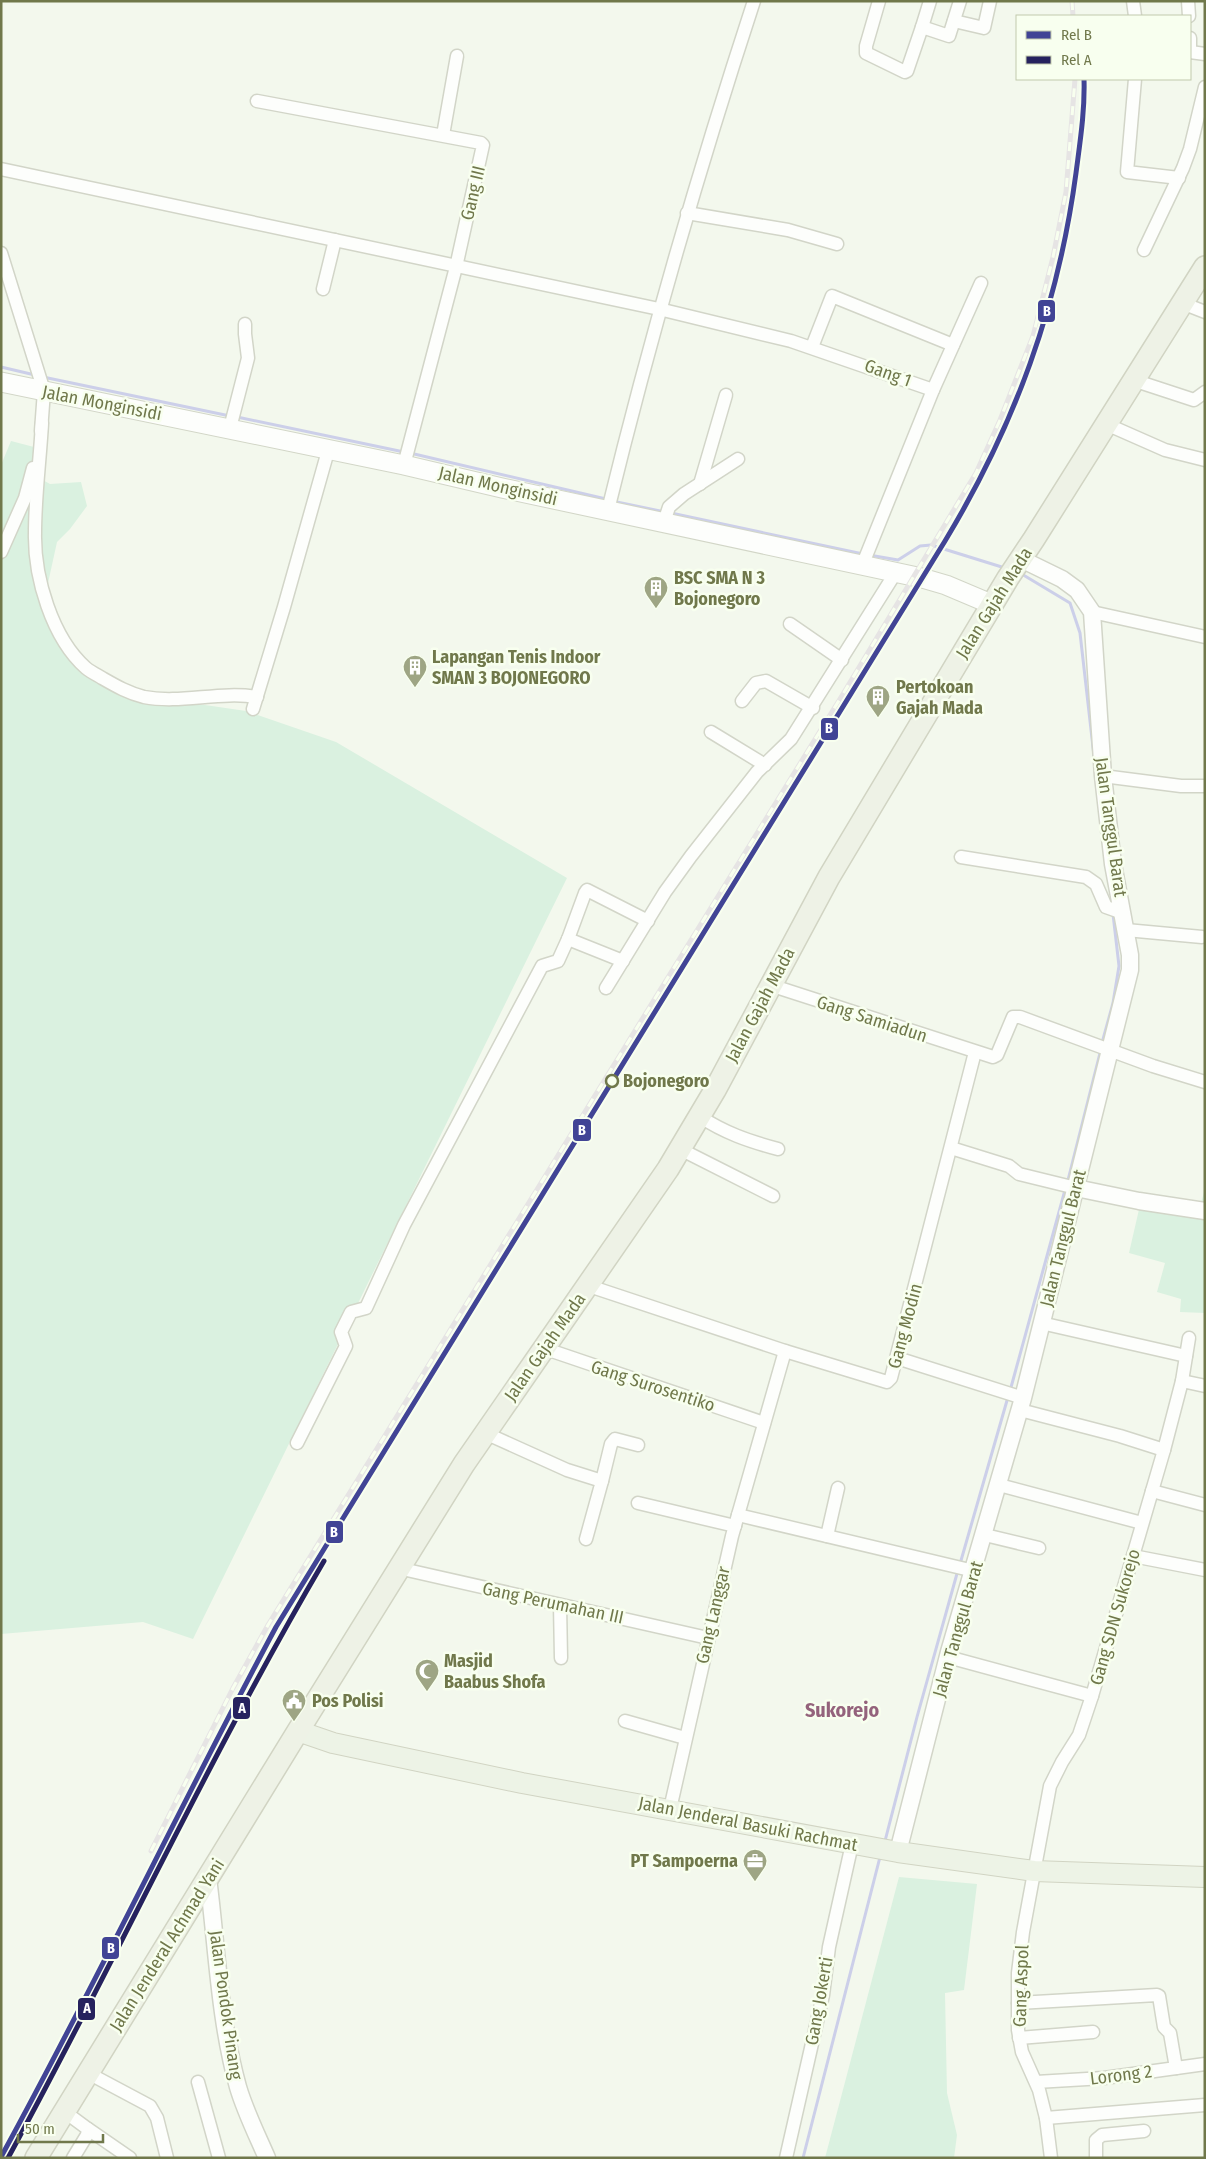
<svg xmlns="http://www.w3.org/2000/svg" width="1206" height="2159" font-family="'Fira Sans Condensed',sans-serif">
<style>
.green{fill:#daf1e0}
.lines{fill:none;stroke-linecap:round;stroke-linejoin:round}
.stream{stroke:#cccfe9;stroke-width:3}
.minor-casing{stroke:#d2d5c8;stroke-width:15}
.tertiary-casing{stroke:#d2d5c8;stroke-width:19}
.secondary-casing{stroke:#d2d6c7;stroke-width:21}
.primary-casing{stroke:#d1d4c3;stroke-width:22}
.trunk-casing{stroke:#d1d4c3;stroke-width:24}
.minor{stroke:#fdfefc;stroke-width:12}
.tertiary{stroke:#fdfefc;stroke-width:16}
.secondary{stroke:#fdfefc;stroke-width:19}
.primary{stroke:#edf3e6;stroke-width:20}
.trunk{stroke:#eef2e6;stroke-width:21}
.rail-casing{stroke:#e6e4e4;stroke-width:5}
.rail{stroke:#f8ffef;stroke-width:3;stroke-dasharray:9;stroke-linecap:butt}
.rail-1-casing{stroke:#f8ffef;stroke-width:9}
.rail-2-casing{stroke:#f8ffef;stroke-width:9}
.rail-1{stroke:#414495;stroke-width:5}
.rail-2{stroke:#26225e;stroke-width:5}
.stop-dot{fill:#f8ffef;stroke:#70784b;stroke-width:2.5}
.labels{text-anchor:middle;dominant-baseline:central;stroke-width:5;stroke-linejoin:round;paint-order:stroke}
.street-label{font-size:18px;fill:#70784b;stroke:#f8ffef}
.poi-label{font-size:18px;font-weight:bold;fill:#70784b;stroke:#f8ffef;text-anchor:start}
.stop-label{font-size:18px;font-weight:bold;fill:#70784b;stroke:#f8ffef;text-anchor:start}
.quarter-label{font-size:20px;font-weight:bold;fill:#94637c;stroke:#f8ffef}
.line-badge{stroke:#f8ffef;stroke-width:2}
.badge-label{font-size:14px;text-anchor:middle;font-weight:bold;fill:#fff}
</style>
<rect width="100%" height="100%" fill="#f3f8ed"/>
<!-- green -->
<g class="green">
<polygon points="11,441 34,447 30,473 50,484 81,482 87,506 70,529 57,542 43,606 66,649 147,702 205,705 246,711 336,742 567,878 193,1639 143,1622 1,1634 1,465"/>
<polygon points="1205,1189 1205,1313 1180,1312 1181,1299 1157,1292 1165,1263 1129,1253 1140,1205 1199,1210"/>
<polygon points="899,1877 977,1884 964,1990 945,1993 947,2093 957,2135 954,2158 825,2158"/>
</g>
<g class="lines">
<!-- stream -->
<g class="stream">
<polyline points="1,367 35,375"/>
<polyline points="43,377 230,416"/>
<polyline points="237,417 404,452"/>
<polyline points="410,453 606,499"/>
<polyline points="612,501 665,512"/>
<polyline points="671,513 863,554"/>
<polyline points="869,555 898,560 920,546 931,545 1005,568"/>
<polyline points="1020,573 1070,603 1080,633 1094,756"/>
<polyline points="1102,1043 1113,1003 1119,966 1113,914"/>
<polyline points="1067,1184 1101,1049"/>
<polyline points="1010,1391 1065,1190"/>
<polyline points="960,1564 1008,1397"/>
<polyline points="885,1841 917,1717 958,1570"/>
<polyline points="803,2158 880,1857"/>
</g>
<defs>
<g id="minor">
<polyline points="879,1 866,46 866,53 905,72 907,71 922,27 949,36 960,1"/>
<polyline points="1133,1 1135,16"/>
<polyline points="1188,1 1189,16"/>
<polyline points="954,21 984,28 990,1"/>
<polyline points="922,27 930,1"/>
<polyline points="1190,38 1190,52"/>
<polyline points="1190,52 1205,54"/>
<polyline points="1135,79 1127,172 1179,178"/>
<polyline points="257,101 481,143 483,145 456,267 404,465"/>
<polyline points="443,135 457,56"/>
<polyline points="1,169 659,309 791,341 933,390"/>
<polyline points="687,213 788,230 837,244"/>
<polyline points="1144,250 1183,168 1190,149 1205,87"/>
<polyline points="1,253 44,391 41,431"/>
<polyline points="323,289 335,240"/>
<polyline points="1182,303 1205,312"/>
<polyline points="812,347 832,296 953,345"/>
<polyline points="1133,380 1194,400 1205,392"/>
<path d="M42 423C40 460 35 496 35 533 34 577 52 638 86 668 91 672 97 675 102 678 116 686 128 693 144 697 181 704 219 691 257 697"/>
<polyline points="1106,424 1165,450 1205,460"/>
<polyline points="230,428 248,358 245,334 245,324"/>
<polyline points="700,484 726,395"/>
<path d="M608 510C650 338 699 169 754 1"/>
<polyline points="664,522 669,507 684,494 738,459"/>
<polyline points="1,552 25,498 33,468"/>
<polyline points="862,566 933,390 981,283"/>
<polyline points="1092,612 1205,637"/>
<polyline points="790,624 842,660"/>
<polyline points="742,701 756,683 766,681 813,708"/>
<polyline points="253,709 284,607 328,451"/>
<polyline points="711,732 765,765"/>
<polyline points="1103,776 1181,786 1205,786"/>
<polyline points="961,857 1086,877 1096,884 1106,907 1123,913"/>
<polyline points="1126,930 1202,937"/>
<polyline points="568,939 623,961"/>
<polyline points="770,985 993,1057 997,1055 1013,1017 1020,1017 1153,1066 1205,1082"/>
<polyline points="606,988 665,892 691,856 757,772 791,739 896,572"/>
<path d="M699 1116C725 1133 748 1141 778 1149"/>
<polyline points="951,1148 1009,1166 1019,1174 1076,1188"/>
<polyline points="680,1149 773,1196"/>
<polyline points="589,1286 785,1351 887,1382 891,1378 975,1052"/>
<polyline points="1041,1323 1186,1356"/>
<polyline points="543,1348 764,1423"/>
<polyline points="897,1358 1023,1398"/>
<polyline points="1182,1381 1189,1338"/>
<polyline points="1020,1410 1120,1436 1164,1450"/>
<polyline points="485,1433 567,1470 602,1481 586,1539"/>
<polyline points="297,1443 346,1346 341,1332 351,1312 366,1308 404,1225 542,966 558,961 568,939 585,893 587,890 648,921"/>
<polyline points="602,1481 611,1444 615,1439 638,1445"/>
<polyline points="999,1485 1142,1523"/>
<polyline points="1152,1491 1205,1505"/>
<polyline points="638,1503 735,1526"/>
<polyline points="738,1515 974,1571"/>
<polyline points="985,1535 1039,1548"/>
<polyline points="827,1536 838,1488"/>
<polyline points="1133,1556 1205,1570"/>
<polyline points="398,1568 708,1638"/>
<polyline points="560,1605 561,1658"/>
<polyline points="948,1657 1092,1696"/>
<polyline points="625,1721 685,1738"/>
<polyline points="670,1809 732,1536 785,1351"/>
<polyline points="1018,2003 1157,1995 1159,1996 1164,2027 1170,2033 1176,2068"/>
<polyline points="1019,2038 1093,2032"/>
<polyline points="88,2073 150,2106 157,2118 167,2158"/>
<polyline points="198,2082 219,2158"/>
<polyline points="1036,2082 1104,2078 1205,2064"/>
<polyline points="65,2112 88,2129 87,2135 73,2158"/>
<polyline points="1046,2118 1205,2105"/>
<polyline points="88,2129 130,2158"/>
<polyline points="786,2158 811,2048 823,1995 829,1947 852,1844"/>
<polyline points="1051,2158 1046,2118 1039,2090 1022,2052 1018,2030 1018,1973 1023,1932 1050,1786 1062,1762 1079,1735 1092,1696 1164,1450 1182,1381 1205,1386"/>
<polyline points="1096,2158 1096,2140 1102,2135 1144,2131"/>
</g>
<g id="tertiary">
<polyline points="1076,1188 1139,1201 1205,1211"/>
<polyline points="898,1852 949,1652 1023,1398 1130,970 1130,955 1113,864 1103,776 1092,612 1077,590 1062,579 1021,559"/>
<path d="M208 1878C217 1947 219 2019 238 2087 245 2111 257 2135 267 2158"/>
</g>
<polyline id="secondary" points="1,382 404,465 502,488 922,578 946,585 991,604"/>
<polyline id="primary" points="298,1731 333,1743 522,1783 898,1852 1034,1871 1205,1877"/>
<polyline id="trunk" points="36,2158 298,1731 464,1464 668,1169 715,1090 829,877 1008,578 1034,539 1205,267"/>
</defs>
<!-- minor casing -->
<use href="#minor" class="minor-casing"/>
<!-- tertiary casing -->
<use href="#tertiary" class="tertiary-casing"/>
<!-- secondary casing -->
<use href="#secondary" class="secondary-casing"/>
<!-- primary casing -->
<use href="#primary" class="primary-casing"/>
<!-- trunk casing -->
<use href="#trunk" class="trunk-casing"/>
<!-- minor -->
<use href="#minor" class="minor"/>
<!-- tertiary -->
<use href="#tertiary" class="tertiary"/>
<!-- secondary -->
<use href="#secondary" class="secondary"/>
<!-- primary -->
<use href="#primary" class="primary"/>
<!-- trunk -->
<use href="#trunk" class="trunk"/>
<defs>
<g id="rail">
<polyline points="1072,1 1073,16"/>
<polyline points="151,1851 233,1688 268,1625 843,694 976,473 1000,420 1033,336 1053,257 1066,192 1075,79"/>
</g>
</defs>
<!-- rail casing -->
<use href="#rail" class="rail-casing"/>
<!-- rail -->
<use href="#rail" class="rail"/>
<defs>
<path id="rail-1" d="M1 2157C97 1982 182 1802 276 1627L945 541C1015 425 1058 307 1076 173 1080 142 1085 111 1084 79"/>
<path id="rail-2" d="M8 2158C116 1960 210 1755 324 1561"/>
</defs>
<!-- rail-1 casing -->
<use href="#rail-1" class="rail-1-casing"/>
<!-- rail-2 casing -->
<use href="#rail-2" class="rail-2-casing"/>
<!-- rail-1 -->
<use href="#rail-1" class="rail-1"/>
<!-- rail-2 -->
<use href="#rail-2" class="rail-2"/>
</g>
<!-- icons -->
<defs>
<symbol id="building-pin" viewBox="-11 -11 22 30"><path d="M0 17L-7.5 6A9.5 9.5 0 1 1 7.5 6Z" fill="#9ea584" stroke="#f8ffef"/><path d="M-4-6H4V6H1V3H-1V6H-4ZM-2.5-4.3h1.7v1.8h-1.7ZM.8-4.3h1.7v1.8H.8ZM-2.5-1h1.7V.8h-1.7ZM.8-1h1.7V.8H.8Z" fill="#fff"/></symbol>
<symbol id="mosque-pin" viewBox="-11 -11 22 30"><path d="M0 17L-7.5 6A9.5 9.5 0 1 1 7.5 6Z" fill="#9ea584" stroke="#f8ffef"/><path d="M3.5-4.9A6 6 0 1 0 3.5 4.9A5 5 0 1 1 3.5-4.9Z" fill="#fff"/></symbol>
<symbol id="civic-pin" viewBox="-11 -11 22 30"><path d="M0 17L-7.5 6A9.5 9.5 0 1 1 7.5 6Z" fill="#9ea584" stroke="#f8ffef"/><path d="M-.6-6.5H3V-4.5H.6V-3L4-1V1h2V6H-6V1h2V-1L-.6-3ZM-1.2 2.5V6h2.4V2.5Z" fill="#fff"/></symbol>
<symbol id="office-pin" viewBox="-11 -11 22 30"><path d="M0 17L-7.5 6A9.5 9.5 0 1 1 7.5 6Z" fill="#9ea584" stroke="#f8ffef"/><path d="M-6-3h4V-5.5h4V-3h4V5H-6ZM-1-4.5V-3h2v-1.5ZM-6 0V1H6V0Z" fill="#fff"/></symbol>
</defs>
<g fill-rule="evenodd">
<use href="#building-pin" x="642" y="574" width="28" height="38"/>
<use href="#building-pin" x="401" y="653" width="28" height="38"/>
<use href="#building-pin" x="864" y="683" width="28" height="38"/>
<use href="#mosque-pin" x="413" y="1657" width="28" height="38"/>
<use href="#civic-pin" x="280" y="1687" width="28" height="38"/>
<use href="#office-pin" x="741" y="1847" width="28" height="38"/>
</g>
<!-- markers -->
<circle class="stop-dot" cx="612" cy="1081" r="6"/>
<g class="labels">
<!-- street labels -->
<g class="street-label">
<text transform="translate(473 193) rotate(-77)">Gang III</text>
<text transform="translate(888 373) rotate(20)">Gang 1</text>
<text transform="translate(102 403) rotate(11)">Jalan Monginsidi</text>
<text transform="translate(498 486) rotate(13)">Jalan Monginsidi</text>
<text transform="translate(994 603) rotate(-58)">Jalan Gajah Mada</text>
<text transform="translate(1111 827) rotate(82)">Jalan Tanggul Barat</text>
<text transform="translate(760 1005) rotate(-62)">Jalan Gajah Mada</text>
<text transform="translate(872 1019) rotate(18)">Gang Samiadun</text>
<text transform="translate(1063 1238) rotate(-76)">Jalan Tanggul Barat</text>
<text transform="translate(905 1326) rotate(-75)">Gang Modin</text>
<text transform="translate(545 1347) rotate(-55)">Jalan Gajah Mada</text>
<text transform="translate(653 1386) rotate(18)">Gang Surosentiko</text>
<text transform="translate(553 1603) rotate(12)">Gang Perumahan III</text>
<text transform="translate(713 1615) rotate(-77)">Gang Langgar</text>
<text transform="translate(1115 1617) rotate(-74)">Gang SDN Sukorejo</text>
<text transform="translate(958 1629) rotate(-74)">Jalan Tanggul Barat</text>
<text transform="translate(748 1824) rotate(11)">Jalan Jenderal Basuki Rachmat</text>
<text transform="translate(167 1945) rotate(-58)">Jalan Jenderal Achmad Yani</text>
<text transform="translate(1021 1986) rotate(-88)">Gang Aspol</text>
<text transform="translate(819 2001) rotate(-80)">Gang Jokerti</text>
<text transform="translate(226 2005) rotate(82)">Jalan Pondok Pinang</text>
<text transform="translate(1121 2075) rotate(-7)">Lorong 2</text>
</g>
<!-- poi labels -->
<g class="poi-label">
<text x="674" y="578">BSC SMA N 3<tspan x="674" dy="21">Bojonegoro</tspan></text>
<text x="432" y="657">Lapangan Tenis Indoor<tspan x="432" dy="21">SMAN 3 BOJONEGORO</tspan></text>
<text x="896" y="687">Pertokoan<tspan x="896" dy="21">Gajah Mada</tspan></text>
<text x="444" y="1661">Masjid<tspan x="444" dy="21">Baabus Shofa</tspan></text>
<text x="312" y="1701">Pos Polisi</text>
<text x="738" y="1861" text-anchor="end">PT Sampoerna</text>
</g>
<!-- stop labels -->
<g class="stop-label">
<text x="623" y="1081">Bojonegoro</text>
</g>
<!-- quarter labels -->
<g class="quarter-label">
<text x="842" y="1710">Sukorejo</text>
</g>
</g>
<g class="line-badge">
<rect x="1037" y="299" width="19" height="24" rx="5" fill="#414495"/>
<rect x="820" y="717" width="19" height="24" rx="5" fill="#414495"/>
<rect x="572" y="1118" width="20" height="24" rx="5" fill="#414495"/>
<rect x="325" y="1520" width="19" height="24" rx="5" fill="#414495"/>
<rect x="232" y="1696" width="19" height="24" rx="5" fill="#26225e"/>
<rect x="101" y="1936" width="19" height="24" rx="5" fill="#414495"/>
<rect x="77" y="1997" width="19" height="24" rx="5" fill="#26225e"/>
</g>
<g class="badge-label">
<text x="1047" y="316">B</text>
<text x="829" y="733">B</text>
<text x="582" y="1135">B</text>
<text x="334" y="1537">B</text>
<text x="242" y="1713">A</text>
<text x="111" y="1953">B</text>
<text x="87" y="2013">A</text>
</g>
<!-- border -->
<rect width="1206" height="2159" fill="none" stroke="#70784b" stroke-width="5"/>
<!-- legend -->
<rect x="1016" y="15" width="175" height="65" fill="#f8ffef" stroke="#c2c9ad"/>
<rect x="1026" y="31" width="25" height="8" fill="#414495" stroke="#c2c9ad"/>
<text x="1061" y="40" font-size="15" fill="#70784b">Rel B</text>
<rect x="1026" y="56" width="25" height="8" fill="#26225e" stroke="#c2c9ad"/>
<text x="1061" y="65" font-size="15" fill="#70784b">Rel A</text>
<!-- scale -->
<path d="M18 2134v8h85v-8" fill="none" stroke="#70784b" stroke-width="2.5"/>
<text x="25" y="2134" font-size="15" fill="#70784b" stroke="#f8ffef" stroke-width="4" paint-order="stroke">50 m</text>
</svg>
